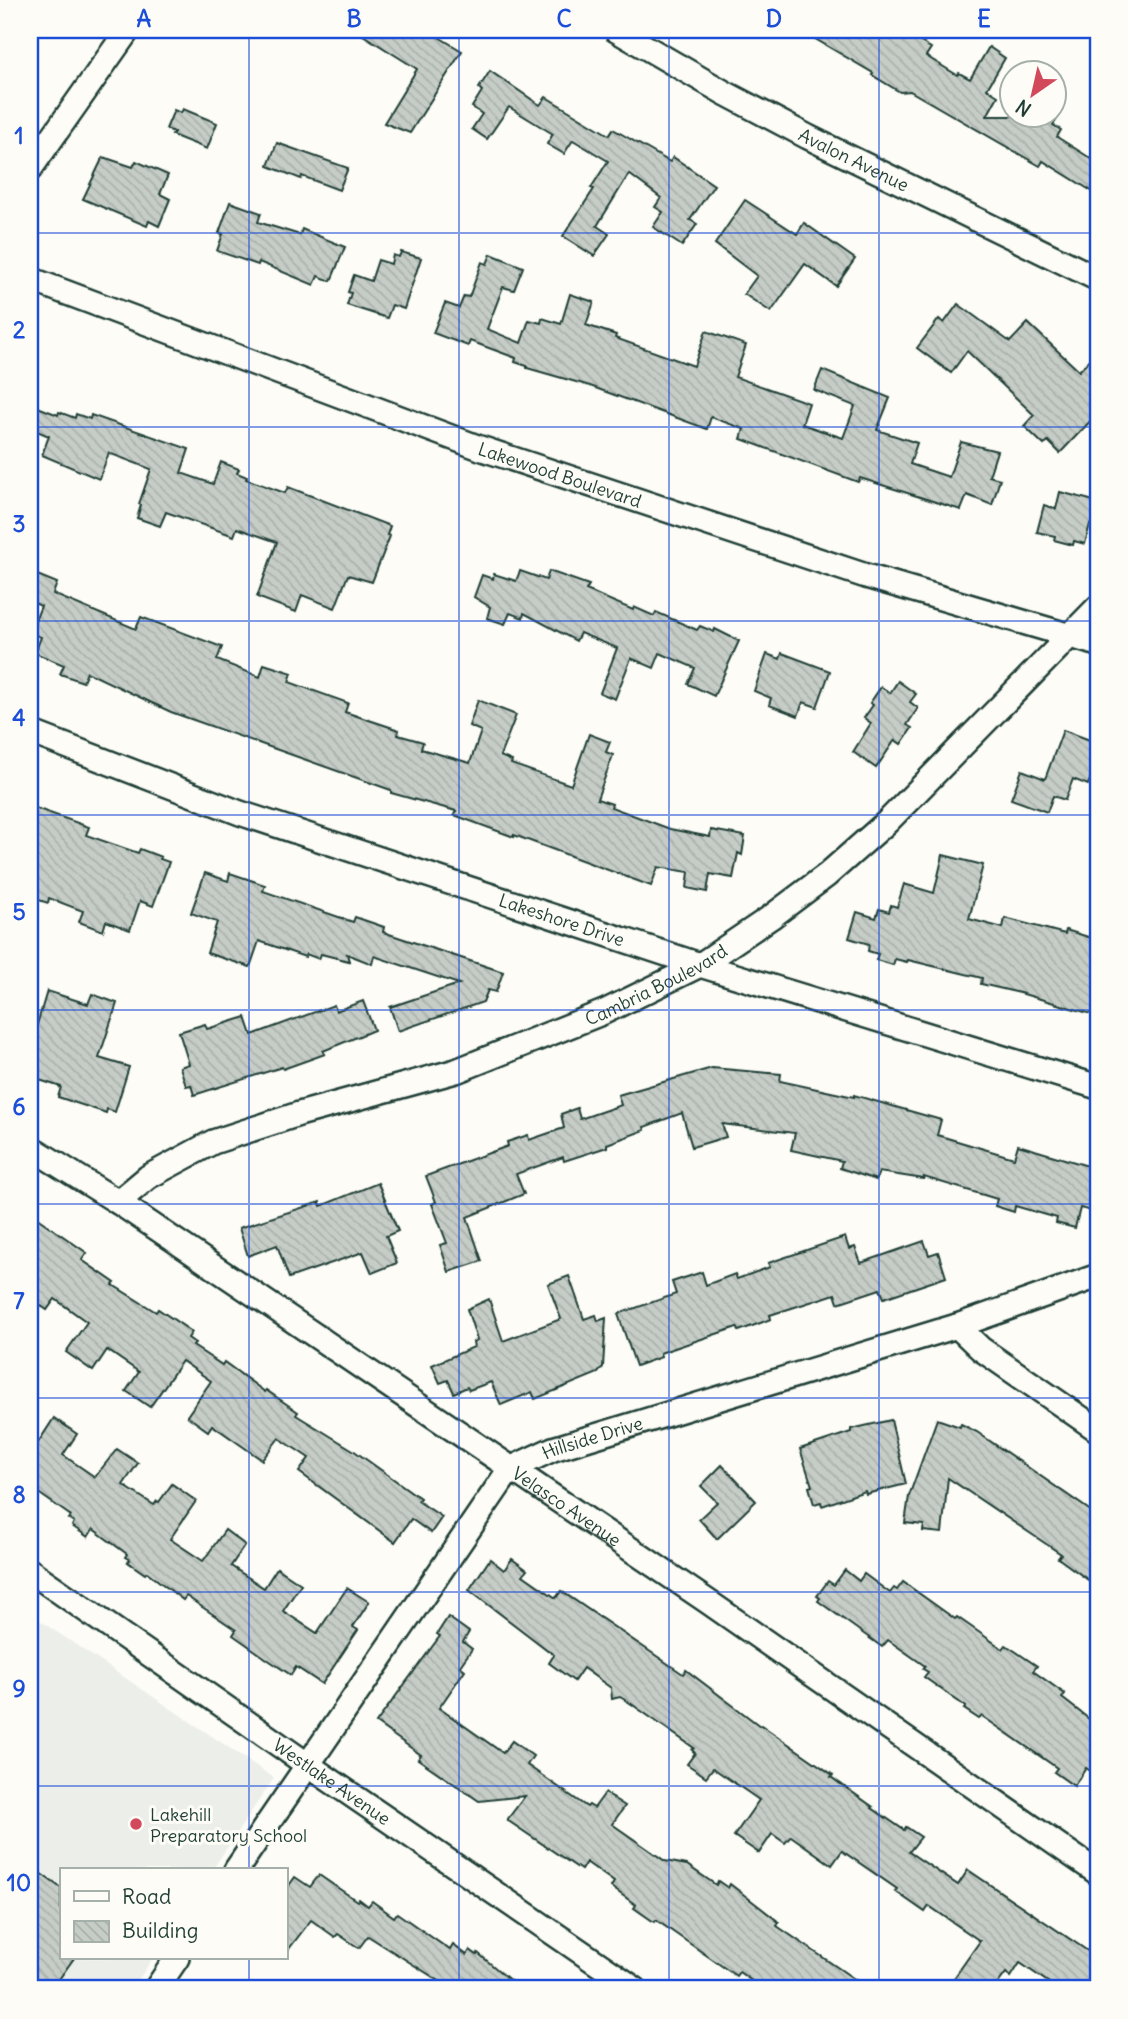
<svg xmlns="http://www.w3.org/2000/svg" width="1128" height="2019" font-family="Delius,sans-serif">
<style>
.built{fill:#eceee9}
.building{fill:url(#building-back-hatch);stroke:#1f3d34;stroke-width:2}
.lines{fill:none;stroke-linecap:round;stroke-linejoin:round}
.minor-casing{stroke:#1f3d34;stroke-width:28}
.minor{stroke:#fdfcf7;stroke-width:23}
.grid{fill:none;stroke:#1d4ed8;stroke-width:2;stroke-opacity:0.55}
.poi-dot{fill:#d1495b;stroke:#fdfcf7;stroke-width:2.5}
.labels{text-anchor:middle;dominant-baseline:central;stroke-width:6;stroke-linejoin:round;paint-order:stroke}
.street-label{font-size:18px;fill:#1f3d34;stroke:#fdfcf7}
.poi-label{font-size:18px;fill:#1f3d34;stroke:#fdfcf7;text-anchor:start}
.neatline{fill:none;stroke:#1d4ed8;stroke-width:2.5}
.grid-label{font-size:23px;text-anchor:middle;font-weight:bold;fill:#1d4ed8}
</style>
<defs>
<pattern id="building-back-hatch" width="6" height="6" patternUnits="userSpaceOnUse" patternTransform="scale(1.75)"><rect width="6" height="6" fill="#c6cdc7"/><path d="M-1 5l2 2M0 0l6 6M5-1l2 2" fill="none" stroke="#aab1ac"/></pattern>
</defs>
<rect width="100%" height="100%" fill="#fdfcf7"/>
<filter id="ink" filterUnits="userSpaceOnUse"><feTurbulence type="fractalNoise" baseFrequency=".0143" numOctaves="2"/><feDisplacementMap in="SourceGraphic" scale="14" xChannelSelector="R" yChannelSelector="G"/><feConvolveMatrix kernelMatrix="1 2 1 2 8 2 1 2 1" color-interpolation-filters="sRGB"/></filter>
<g filter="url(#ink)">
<!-- built -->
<polygon class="built" points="30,1614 274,1778 212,1870 61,1870 61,1958 153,1958 132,1989 30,1989"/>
<!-- building -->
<g class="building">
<polygon points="355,30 427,30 462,51 410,133 384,123 417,69"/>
<polygon points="800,30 900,30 931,48 926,56 957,75 959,73 970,79 989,47 1005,58 987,89 998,96 987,116 1059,116 1053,125 1061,130 1057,137 1098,163 1098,195 1043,161 1040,166 910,91 900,92 872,75 873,73"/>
<polygon points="490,71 540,105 546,97 609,135 613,129 670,162 673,157 714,185 690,220 697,224 682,246 653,227 663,212 655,207 661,198 629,174 597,226 609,234 594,256 563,236 594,189 591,188 608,161 573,140 564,154 547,144 553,134 509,107 487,139 472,129 482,114 472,107 482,91 479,88"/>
<polygon points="183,109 217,123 207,149 172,135 174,132 166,129 174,110 181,113"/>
<polygon points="277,143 348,168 339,190 302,176 301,179 268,166"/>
<polygon points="103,157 133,167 136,161 168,175 160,194 170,199 159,226 149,221 147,226 83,199"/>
<polygon points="745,200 797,234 804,223 855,259 836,286 805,264 771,312 744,294 757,276 715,244"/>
<polygon points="230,202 261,213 258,222 300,235 302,229 345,247 331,281 318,276 314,285 259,262 258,265 217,251 223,234 219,233"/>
<polygon points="401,252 421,258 404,309 392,305 387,318 347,305 351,293 348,292 354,275 371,281 378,260 391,264 393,255 399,257"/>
<polygon points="491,254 523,267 514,290 503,287 487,329 521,343 529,320 541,323 542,318 561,324 570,294 594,302 586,325 616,335 615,338 694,366 706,331 746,345 735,377 809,403 802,424 843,438 855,406 814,390 822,370 890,398 877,430 917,443 910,464 949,477 961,442 997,451 989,476 1000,479 992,505 967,495 961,510 860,478 858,482 741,439 744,429 711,417 707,429 590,386 527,368 527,366 515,362 516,358 470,341 468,346 433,333 445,303 459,308 464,296 469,297 482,262 487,264"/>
<polygon points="958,304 1010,342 1028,323 1079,371 1098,351 1098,413 1060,453 1048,441 1044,445 1024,426 1034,415 967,351 951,373 917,348 939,319 944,323"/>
<polygon points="30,404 58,415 59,412 75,418 76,414 90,419 91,415 189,449 181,473 213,484 221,462 239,469 237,473 247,477 246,479 285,493 288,487 390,526 387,535 390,536 372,582 348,575 335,608 302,595 296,612 257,597 277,542 237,528 234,536 166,512 160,526 137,518 141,505 139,504 151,469 109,453 99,479 42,455 49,436 30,428"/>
<polygon points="1060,492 1098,502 1098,526 1090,524 1085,544 1074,541 1073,545 1054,540 1055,536 1037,532 1044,505 1056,509"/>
<polygon points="520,571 546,580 549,571 589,585 586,590 633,610 634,607 654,616 656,612 697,630 700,626 714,632 715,629 739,641 714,696 688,684 695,668 660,653 654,668 631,658 615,699 600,693 617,648 580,633 576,641 524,613 523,618 510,613 505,624 487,618 490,607 474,597 482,575 493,579 494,574 516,581"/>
<polygon points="30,572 57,583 53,594 136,629 141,617 222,647 217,660 260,677 264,664 292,673 289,682 348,703 345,712 399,730 398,735 423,742 421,749 470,763 481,731 469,726 478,700 516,715 500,756 512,761 511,764 571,785 589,734 610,742 606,752 613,755 597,799 612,804 611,807 670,829 710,837 711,830 745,836 742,855 738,853 733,878 710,874 707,892 687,888 689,872 658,867 651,886 514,835 514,837 454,815 456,811 391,793 391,790 171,712 87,672 83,682 60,674 64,665 35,653 41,637 30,633 41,606 30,601"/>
<polygon points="782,653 830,671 817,707 803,702 798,716 769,705 771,698 754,691 767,654 780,659"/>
<polygon points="898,681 916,694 910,702 918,708 907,725 912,728 901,744 895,740 876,768 853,752 871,723 864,718 873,705 870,703 881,687 890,693"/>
<polygon points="1063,730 1098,743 1098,758 1088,785 1073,779 1065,800 1053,796 1047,812 1011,799 1022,770 1045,779"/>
<polygon points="30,806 89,827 86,835 138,853 140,849 161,857 160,859 169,862 153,906 140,901 130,930 106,921 103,931 79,922 83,911 49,898 48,903 30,897"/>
<polygon points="943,855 983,865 969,919 1003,928 1005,918 1065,934 1066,930 1098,940 1098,1016 1020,993 981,984 982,978 908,960 907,962 895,959 893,965 876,960 878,954 868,951 869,944 849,938 857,912 876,918 879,909 889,912 891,905 897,907 904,884 934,893"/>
<polygon points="205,873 228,881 230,873 265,885 263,891 353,922 355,917 384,927 383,932 503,972 496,992 488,990 483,1002 398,1031 390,1007 459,984 374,956 372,964 347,954 349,961 321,954 319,959 306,954 305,957 259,941 250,967 207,953 217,922 191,913"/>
<polygon points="47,991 88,1004 92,994 117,1003 99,1058 129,1067 115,1112 107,1109 106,1113 58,1097 61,1087 30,1077 30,1026 36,1028"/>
<polygon points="363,1001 374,1030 323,1051 325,1054 283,1069 282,1067 194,1095 191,1085 186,1086 180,1067 189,1064 179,1032 205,1024 207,1029 246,1017 252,1035 334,1005 336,1011"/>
<polygon points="712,1068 781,1074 780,1081 854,1097 854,1095 941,1120 937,1135 1014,1158 1018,1145 1098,1169 1098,1207 1093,1206 1092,1211 1080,1208 1075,1228 1056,1223 1057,1218 1015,1206 1014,1212 995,1206 997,1199 924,1177 924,1179 879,1172 876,1180 840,1168 842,1161 791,1150 795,1133 722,1124 726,1137 692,1147 682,1113 644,1127 645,1130 607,1144 607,1147 564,1161 563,1157 516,1174 524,1194 467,1217 482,1261 449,1272 440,1245 447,1243 432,1204 436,1202 426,1176 508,1146 507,1142 528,1135 529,1140 564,1128 561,1114 577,1108 580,1119 621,1105 618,1095"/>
<polygon points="378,1183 398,1231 386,1236 397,1263 372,1273 363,1252 289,1278 277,1245 248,1256 239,1228 320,1202 321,1206"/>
<polygon points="30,1213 87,1253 82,1260 115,1283 113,1285 156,1312 158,1309 192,1332 188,1338 195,1343 193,1346 222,1365 224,1362 265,1392 266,1390 298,1412 296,1415 353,1450 420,1498 418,1501 442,1517 431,1533 411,1519 395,1542 299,1472 309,1458 279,1438 262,1460 212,1425 208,1431 187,1416 211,1381 182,1361 150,1407 126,1391 139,1372 107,1350 93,1371 66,1352 87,1322 55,1299 47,1310 30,1298 38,1284 30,1279"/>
<polygon points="845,1237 849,1249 855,1247 861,1263 924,1241 929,1255 938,1252 946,1277 884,1298 880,1289 838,1303 835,1294 770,1315 771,1319 739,1331 737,1327 660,1353 661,1357 636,1366 618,1314 676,1294 672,1282 702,1272 706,1285 735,1274 737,1279 770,1267 768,1263"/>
<polygon points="569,1276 584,1319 596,1315 598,1321 606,1318 603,1367 598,1373 535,1399 532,1392 501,1405 491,1382 469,1390 467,1387 454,1393 448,1380 440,1383 432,1365 474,1347 473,1342 477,1340 467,1309 489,1299 503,1341 561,1319 548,1284"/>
<polygon points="54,1418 77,1434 63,1455 95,1477 117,1449 138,1463 123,1485 154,1505 157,1501 159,1502 172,1484 196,1501 170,1539 203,1561 225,1530 245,1545 231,1566 264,1588 277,1568 301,1584 283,1611 317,1633 347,1588 369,1602 353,1627 358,1630 322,1684 296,1667 291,1675 267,1659 233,1635 236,1630 186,1596 183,1600 147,1572 145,1574 128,1562 130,1560 125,1557 127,1554 93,1529 88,1537 72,1526 74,1522 69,1519 71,1516 30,1487 30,1455"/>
<polygon points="937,1419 960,1427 961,1424 977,1432 1098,1516 1098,1571 1091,1582 1058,1558 1061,1554 948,1478 942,1533 923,1531 924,1525 905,1523 909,1496"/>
<polygon points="891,1420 906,1484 866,1494 865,1491 822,1506 821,1502 814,1504 809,1487 812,1486 800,1449 851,1432 851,1429"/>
<polygon points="722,1465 756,1501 717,1539 699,1519 717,1502 701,1486"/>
<polygon points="490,1559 504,1570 512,1559 527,1570 523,1575 556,1598 561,1591 683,1674 686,1670 760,1726 761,1725 833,1775 831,1777 873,1807 872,1808 904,1830 906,1827 921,1837 909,1852 958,1885 968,1870 1098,1958 1098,1989 1058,1989 1020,1963 1011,1977 1006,1973 994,1989 963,1989 952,1981 980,1941 929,1906 925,1912 895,1891 897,1889 842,1851 832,1865 791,1836 785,1843 772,1834 759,1853 734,1836 759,1800 713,1768 706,1777 687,1764 695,1753 692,1750 694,1748 630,1703 620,1697 612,1699 611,1688 583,1668 574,1681 549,1663 554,1655 469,1590"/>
<polygon points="845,1570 859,1581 864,1574 890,1593 894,1588 897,1590 903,1582 955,1619 957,1617 1003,1649 1006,1645 1037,1666 1033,1671 1065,1694 1062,1698 1098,1726 1098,1777 1086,1768 1074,1786 1054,1772 1057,1768 982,1716 979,1719 964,1709 966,1707 924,1677 928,1672 923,1669 925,1666 888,1640 882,1647 818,1601 820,1598 817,1596 828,1581 834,1585"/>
<polygon points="448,1617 469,1632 463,1642 472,1649 460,1666 465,1670 439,1708 503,1753 512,1741 533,1756 527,1765 587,1807 589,1805 594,1808 605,1793 625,1806 612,1824 665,1861 687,1865 716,1885 718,1881 728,1888 730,1884 779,1922 777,1926 869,1989 763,1989 739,1972 736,1976 656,1920 654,1922 634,1908 636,1905 611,1887 614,1882 586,1862 581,1870 507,1820 525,1796 479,1801 418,1759 421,1755 376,1723 440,1636 437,1634"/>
<polygon points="30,1866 61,1888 61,1958 74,1958 52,1989 30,1989"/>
<polygon points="319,1875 357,1901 359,1899 368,1906 372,1901 394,1917 397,1913 450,1950 453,1945 467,1955 470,1950 477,1955 478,1953 520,1989 452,1989 368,1936 359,1948 338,1934 335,1937 311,1920 285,1954 285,1891 295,1877 310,1887"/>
</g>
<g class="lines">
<defs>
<g id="minor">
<path id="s1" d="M616 30 723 92 808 137 1098 279"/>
<polyline points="30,169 128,30"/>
<path id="s2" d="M30 279 480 448 866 576 1098 644"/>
<path id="s3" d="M30 732 240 813 700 965 1098 1087"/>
<path id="s4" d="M30 1147 118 1202 707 1601 1098 1873"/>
<path id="s5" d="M118 1202 148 1177 213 1142 299 1114 456 1071 604 1012 700 965 771 917 827 875 887 822 1098 607"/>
<polyline points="957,1326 981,1349 1098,1430"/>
<path id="s6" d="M30 1571 308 1765 635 1989"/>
<path id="s7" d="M236 1870 510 1469 553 1449 957 1326 1098 1276"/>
<polyline points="156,1989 177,1958"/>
</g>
</defs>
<!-- minor casing -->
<use href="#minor" class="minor-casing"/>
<!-- minor -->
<use href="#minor" class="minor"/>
</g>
</g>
<!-- grid -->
<path class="grid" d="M249 30V1870M459 30V1989M669 30V1989M879 30V1989M30 233H1098M30 427H1098M30 621H1098M30 815H1098M30 1010H1098M30 1204H1098M30 1398H1098M30 1592H1098M30 1786H1098M249 1958V1989"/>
<!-- markers -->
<circle class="poi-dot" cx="136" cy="1824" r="7"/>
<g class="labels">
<!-- street labels -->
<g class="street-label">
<text stroke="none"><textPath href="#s1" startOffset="271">Avalon Avenue</textPath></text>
<text stroke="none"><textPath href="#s2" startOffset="565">Lakewood Boulevard</textPath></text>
<text stroke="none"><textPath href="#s3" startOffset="564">Lakeshore Drive</textPath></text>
<text stroke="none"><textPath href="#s5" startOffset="584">Cambria Boulevard</textPath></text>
<text stroke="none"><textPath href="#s7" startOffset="574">Hillside Drive</textPath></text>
<text stroke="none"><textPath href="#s4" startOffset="646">Velasco Avenue</textPath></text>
<text stroke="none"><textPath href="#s6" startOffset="368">Westlake Avenue</textPath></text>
</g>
<!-- poi labels -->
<g class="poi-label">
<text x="150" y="1814">Lakehill<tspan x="150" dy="21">Preparatory School</tspan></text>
</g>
</g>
<!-- margin -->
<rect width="1128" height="2019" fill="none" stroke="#fdfcf7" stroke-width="77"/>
<!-- legend -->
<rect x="60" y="1868" width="228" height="91" fill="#fdfcf7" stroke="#a4b0a9" stroke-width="2"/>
<rect x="74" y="1891" width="35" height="10" fill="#fdfcf7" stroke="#a4b0a9" stroke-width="2"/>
<text x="122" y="1904" font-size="21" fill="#1f3d34">Road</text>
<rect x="74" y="1921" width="35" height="21" fill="url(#building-back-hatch)" stroke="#a4b0a9" stroke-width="2"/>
<text x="122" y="1938" font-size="21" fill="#1f3d34">Building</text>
<!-- north arrow -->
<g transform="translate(1033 94) rotate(214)"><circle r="33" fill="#fdfcf7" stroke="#a4b0a9" stroke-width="2"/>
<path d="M0-5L12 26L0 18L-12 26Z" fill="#d1495b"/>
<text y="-10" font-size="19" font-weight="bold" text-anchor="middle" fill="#1f3d34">N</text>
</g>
<rect x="38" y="38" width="1052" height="1942" class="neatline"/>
<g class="grid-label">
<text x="144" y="27">A</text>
<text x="354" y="27">B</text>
<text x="564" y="27">C</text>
<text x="774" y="27">D</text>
<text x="984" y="27">E</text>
<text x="19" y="144">1</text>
<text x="19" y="338">2</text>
<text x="19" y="532">3</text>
<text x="19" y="726">4</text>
<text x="19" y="920">5</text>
<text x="19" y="1115">6</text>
<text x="19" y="1309">7</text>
<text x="19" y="1503">8</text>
<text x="19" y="1697">9</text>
<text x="19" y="1891">10</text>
</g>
</svg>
